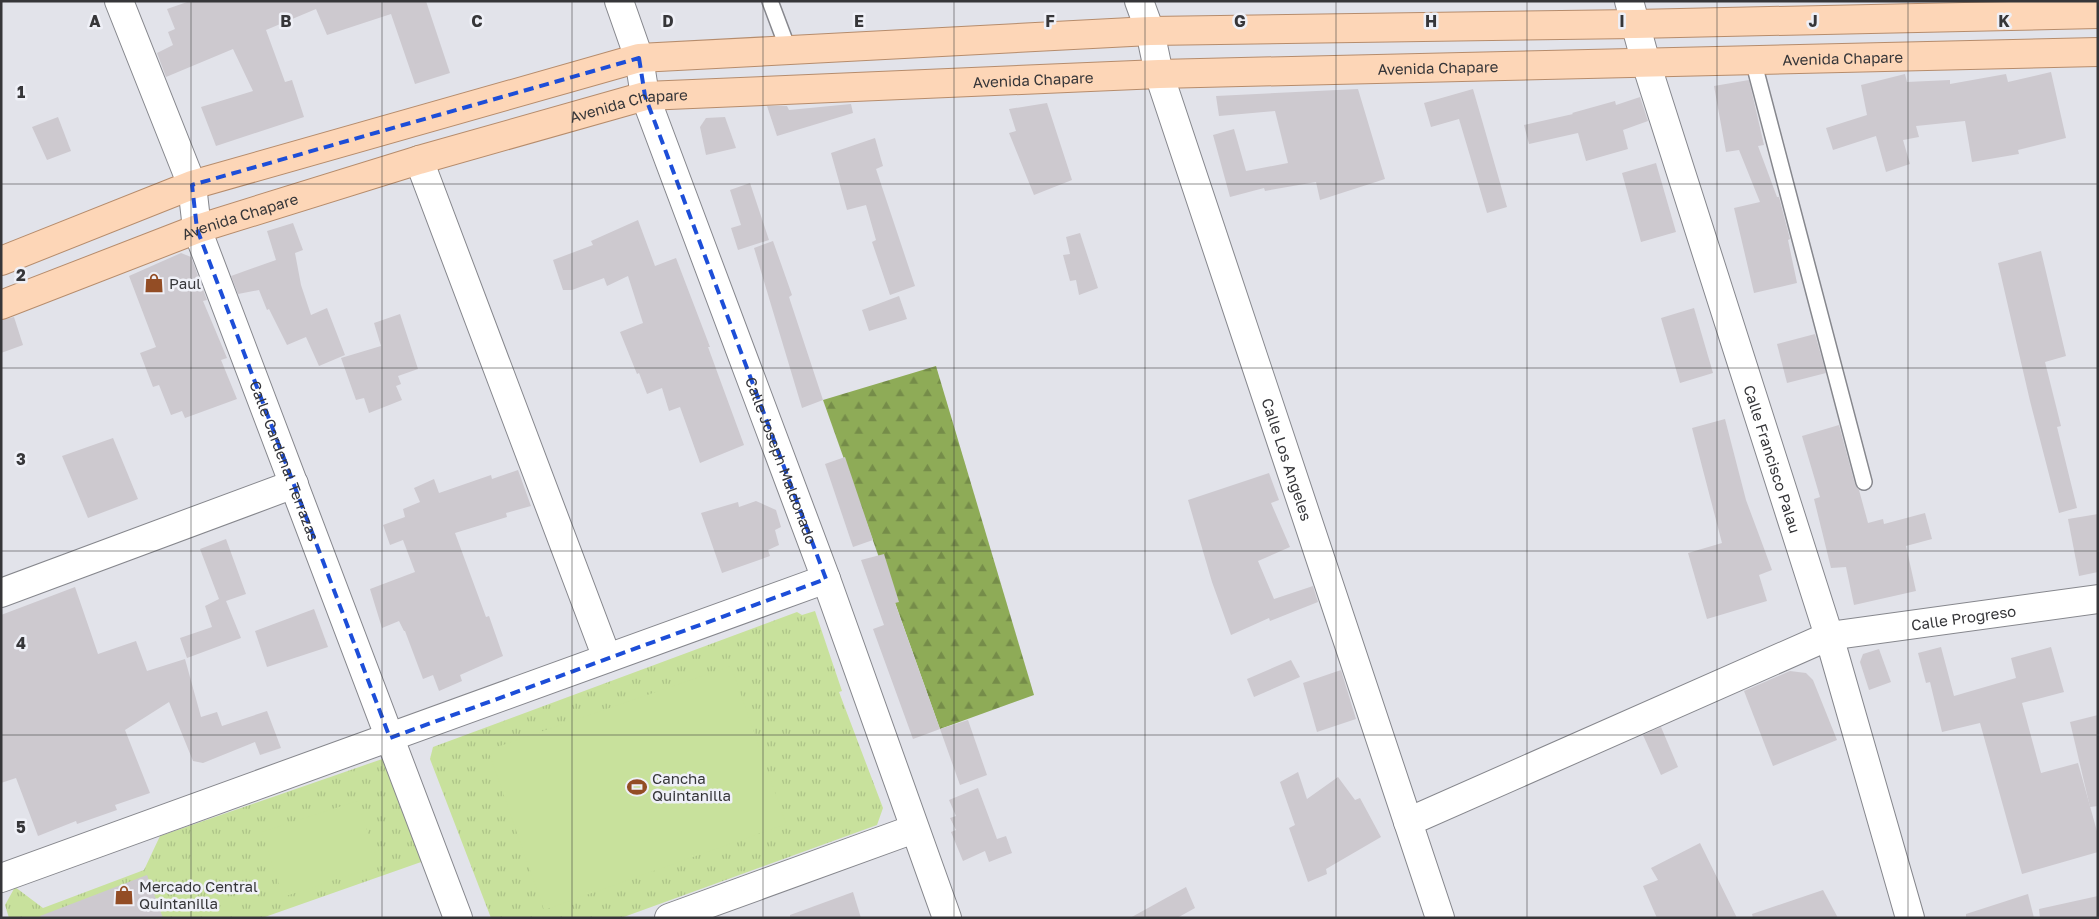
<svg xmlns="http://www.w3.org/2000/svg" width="2099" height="919" font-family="'Golos Text',sans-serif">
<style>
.grass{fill:url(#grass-tufts)}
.forest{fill:url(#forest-firs)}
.pitch{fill:#c8e19c}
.building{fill:#cdc9cf}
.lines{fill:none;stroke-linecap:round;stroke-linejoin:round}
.service-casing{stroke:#86878d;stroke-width:18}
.minor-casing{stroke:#86878d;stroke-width:30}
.primary-casing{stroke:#b68c6c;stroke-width:30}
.service{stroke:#fff;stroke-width:15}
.minor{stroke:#fff;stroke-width:28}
.primary{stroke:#fdd6b7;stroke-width:28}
.marked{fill:none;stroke:#1d4ed8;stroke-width:4;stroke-dasharray:10 6;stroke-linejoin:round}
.grid{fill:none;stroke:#363639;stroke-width:1;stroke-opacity:0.55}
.labels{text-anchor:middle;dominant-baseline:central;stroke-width:5;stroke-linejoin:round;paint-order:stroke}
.street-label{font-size:15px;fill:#363639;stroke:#eff0f7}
.poi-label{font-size:15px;fill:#363639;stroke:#eff0f7;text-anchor:start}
.grid-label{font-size:16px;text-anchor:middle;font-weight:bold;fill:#363639;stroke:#eff0f7;stroke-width:5;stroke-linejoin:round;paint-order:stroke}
</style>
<defs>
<pattern id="grass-tufts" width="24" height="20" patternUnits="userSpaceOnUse" patternTransform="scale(1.25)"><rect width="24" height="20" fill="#c8e19c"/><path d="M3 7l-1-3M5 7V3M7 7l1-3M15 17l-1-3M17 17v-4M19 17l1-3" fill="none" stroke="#acc287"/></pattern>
<pattern id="forest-firs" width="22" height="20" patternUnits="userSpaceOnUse" patternTransform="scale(1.25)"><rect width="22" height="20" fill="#8eab57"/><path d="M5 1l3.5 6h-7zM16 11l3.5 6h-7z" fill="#758c49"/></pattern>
</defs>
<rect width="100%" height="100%" fill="#e2e3ea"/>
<!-- grass -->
<g class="grass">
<polygon points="815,611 842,691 839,692 883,808 877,825 621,918 491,918 430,759 433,747 797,612 802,615"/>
<polygon points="388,757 424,861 262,918 9,918 5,905 15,887 43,908 144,870 160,836"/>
</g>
<!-- forest -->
<polygon class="forest" points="936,366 1034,695 940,729 823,400"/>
<!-- pitch -->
<g class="pitch">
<polygon points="731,666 786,824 544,910 488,750"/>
<polygon points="357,801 379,865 283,897 262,832"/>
</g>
<!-- building -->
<g class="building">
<polygon points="190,1 426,1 450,73 415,84 391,14 327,35 316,9 266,30 285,82 292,80 304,117 216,146 201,107 253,91 233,49 166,77 157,53 173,45 168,32 175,29 167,9"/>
<polygon points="2051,72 2066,138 2018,150 2019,154 1972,162 1965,121 1916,126 1919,137 1903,140 1910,164 1886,172 1876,136 1833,150 1826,128 1867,115 1861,85 1905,74 1907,82 1950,80 1950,84 2006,74 2008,82"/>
<polygon points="1749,80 1764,145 1758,146 1777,197 1779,197 1790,239 1788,240 1797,283 1754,293 1734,208 1760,202 1739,150 1726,152 1714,86"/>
<polygon points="1358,89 1385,179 1320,200 1316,182 1265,191 1264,188 1230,197 1213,135 1234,129 1246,171 1288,163 1275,111 1219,116 1216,96"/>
<polygon points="1473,89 1507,207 1487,213 1459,119 1431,127 1424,103"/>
<polygon points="1640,97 1648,121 1623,130 1628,149 1586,161 1578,133 1529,144 1524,125 1573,114 1572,113 1615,101 1616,105"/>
<polygon points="1047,103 1072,180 1034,195 1009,133 1016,131 1009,109"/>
<polygon points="851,104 853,113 777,136 767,106 787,106 789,110"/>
<polygon points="58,117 71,151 47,160 32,127"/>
<polygon points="725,117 736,148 706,155 700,127 706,118"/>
<polygon points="875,138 883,166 876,169 915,286 890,295 872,242 876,240 866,205 847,210 831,153"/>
<polygon points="1656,163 1676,232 1641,242 1622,173"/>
<polygon points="750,183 769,240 738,250 731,228 741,225 730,190"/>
<polygon points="638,220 655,266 676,258 710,347 708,347 744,445 700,463 680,407 669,411 662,388 647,394 639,373 637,374 620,332 643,323 628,276 607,286 604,278 572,290 563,290 553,260 593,245 591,241"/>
<polygon points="293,223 303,250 295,253 301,285 311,315 327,308 345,355 319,366 306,337 287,345 269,309 267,310 259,290 238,294 231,276 276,260 267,231"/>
<polygon points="1080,233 1098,288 1079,295 1076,280 1070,281 1063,255 1070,254 1066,237"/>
<polygon points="773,241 792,295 789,297 823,400 802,408 754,248"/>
<polygon points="2041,251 2066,356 2045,362 2061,426 2057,427 2077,508 2059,513 2030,401 1998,263"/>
<polygon points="181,253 191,257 207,300 203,301 227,358 221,360 237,399 185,418 182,411 171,415 159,385 153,387 140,353 156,347 129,276"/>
<polygon points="899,296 907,319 869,331 862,310"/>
<polygon points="1694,308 1713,373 1680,383 1661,318"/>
<polygon points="400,314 418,369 398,376 401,384 396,386 402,400 369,413 364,398 356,400 341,358 381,346 374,323"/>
<polygon points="14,317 23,345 1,353 1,320"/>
<polygon points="1815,334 1826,373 1787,383 1777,344"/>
<polygon points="1725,419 1746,500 1772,570 1759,575 1767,601 1707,619 1688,553 1722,543 1692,428"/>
<polygon points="1839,425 1855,484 1859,490 1868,523 1883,519 1884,524 1925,513 1932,539 1906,546 1916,591 1854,605 1846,567 1831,568 1814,499 1820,497 1802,436"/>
<polygon points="113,438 138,499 88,518 62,456"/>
<polygon points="845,457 873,540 853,547 825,464"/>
<polygon points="518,470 531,506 506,513 507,517 455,533 486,617 489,616 503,656 460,675 462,681 439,691 433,675 423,679 405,631 404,631 399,621 382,628 370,589 415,572 403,540 390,545 383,525 405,517 403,509 420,502 414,488 434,479 439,493 491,475 492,479"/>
<polygon points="1269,473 1279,500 1271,503 1290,547 1258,561 1274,599 1313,586 1318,602 1270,621 1269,618 1231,635 1212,582 1188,500"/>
<polygon points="756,501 776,510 781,527 775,530 779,545 768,550 770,556 722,573 701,513 738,502 739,507"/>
<polygon points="2098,514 2098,572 2079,576 2068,519"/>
<polygon points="226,539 246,594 226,601 241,638 187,658 180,638 212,627 205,606 219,599 200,549"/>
<polygon points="884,554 899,602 895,603 940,729 913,739 873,629 884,625 861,560"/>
<polygon points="75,587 98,654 136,641 147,671 185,659 201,717 217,712 222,726 267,711 281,748 260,755 255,742 203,763 193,761 169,702 125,730 150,793 115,805 117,810 77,824 76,821 38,836 16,778 1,783 1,615"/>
<polygon points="314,609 328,647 267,667 255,631"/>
<polygon points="1941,647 1954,696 2016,678 2011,658 2051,647 2064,692 2022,703 2041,773 2078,763 2098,835 2098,852 2022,874 1980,723 1942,732 1930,682 1926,683 1918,653"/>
<polygon points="1879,649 1891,682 1869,690 1860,662 1863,654"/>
<polygon points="1291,660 1300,677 1254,697 1247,679"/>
<polygon points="1341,670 1356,719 1317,732 1303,683"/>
<polygon points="1790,671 1806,673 1813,680 1837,740 1773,766 1744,691"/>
<polygon points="2098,715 2098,806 2090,807 2070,722"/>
<polygon points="968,720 987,775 960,785 940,729"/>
<polygon points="1661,727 1678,767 1661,775 1643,735"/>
<polygon points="1298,772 1307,799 1338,777 1355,800 1360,798 1381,837 1326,869 1327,874 1308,882 1289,828 1295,825 1280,782"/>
<polygon points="978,788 997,839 1006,836 1012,853 989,862 985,851 963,861 951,832 956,830 950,818 956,816 949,800"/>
<polygon points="1700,843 1737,918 1657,918 1643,886 1658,880 1651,868"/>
<polygon points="147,875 163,918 41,918 40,916"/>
<polygon points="1186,887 1195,908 1177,918 1130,918"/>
<polygon points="1823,890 1838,918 1753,918 1752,914"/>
<polygon points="853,892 861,918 790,918 790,915"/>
<polygon points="2028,894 2034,918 1966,918 1966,914"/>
<polygon points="2098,896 2098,918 2040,918 2039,909"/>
</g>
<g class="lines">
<defs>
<g id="service">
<polyline points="770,1 788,49"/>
<polyline points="1753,60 1864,482"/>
</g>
<g id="minor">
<path id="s1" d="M119 1 192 185 197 229 458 918"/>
<path id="s2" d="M619 1 639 58 645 96 826 579 947 918"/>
<path id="s3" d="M1139 1 1150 31 1159 74 1440 918"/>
<path id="s4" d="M1629 1 1646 63 1829 636 1910 918"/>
<polyline points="419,160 607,658"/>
<polyline points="1,593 294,484"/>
<path id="s5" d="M1408 822 1829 636 2098 599"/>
<polyline points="1,878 826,579"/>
<polyline points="669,918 914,829"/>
</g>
<g id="primary">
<polyline points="1,261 192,185 639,58 1150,31 1635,24 2098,14"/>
<path id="s6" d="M1 305 197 229 419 160 645 96 1159 74 2098 52"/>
</g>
</defs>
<!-- service casing -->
<use href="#service" class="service-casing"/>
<!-- minor casing -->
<use href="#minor" class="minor-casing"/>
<!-- primary casing -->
<use href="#primary" class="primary-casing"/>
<!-- service -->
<use href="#service" class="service"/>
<!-- minor -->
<use href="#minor" class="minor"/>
<!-- primary -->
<use href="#primary" class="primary"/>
</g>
<!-- marked area -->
<path class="marked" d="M639 58 645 96 826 579 390 738 197 229 192 185Z"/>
<!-- grid -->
<path class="grid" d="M191 1V918M382 1V918M572 1V918M763 1V918M954 1V918M1145 1V918M1336 1V918M1527 1V918M1717 1V918M1908 1V918M1 184H2098M1 368H2098M1 551H2098M1 735H2098"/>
<!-- icons -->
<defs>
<symbol id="shop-bare" viewBox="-9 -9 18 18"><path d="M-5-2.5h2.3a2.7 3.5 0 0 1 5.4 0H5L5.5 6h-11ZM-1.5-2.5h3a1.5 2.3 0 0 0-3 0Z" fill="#934d25" stroke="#eff0f7" stroke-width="2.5" paint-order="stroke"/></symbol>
<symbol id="stadium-bare" viewBox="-9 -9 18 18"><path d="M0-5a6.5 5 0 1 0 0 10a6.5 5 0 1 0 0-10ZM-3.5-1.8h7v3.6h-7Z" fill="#934d25" stroke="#eff0f7" stroke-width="2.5" paint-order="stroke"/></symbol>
</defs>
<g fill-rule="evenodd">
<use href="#shop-bare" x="140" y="269" width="28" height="28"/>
<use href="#stadium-bare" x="623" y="773" width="28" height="28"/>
<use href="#shop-bare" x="110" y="881" width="28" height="28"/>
</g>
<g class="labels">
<!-- street labels -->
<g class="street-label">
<text stroke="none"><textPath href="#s6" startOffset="1876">Avenida Chapare</textPath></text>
<text stroke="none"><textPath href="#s6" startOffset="1471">Avenida Chapare</textPath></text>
<text stroke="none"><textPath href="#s6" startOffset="1066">Avenida Chapare</textPath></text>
<text stroke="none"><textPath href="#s6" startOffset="660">Avenida Chapare</textPath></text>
<text stroke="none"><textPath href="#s6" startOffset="255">Avenida Chapare</textPath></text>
<text stroke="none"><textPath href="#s4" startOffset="480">Calle Francisco Palau</textPath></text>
<text stroke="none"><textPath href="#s1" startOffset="490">Calle Cardenal Terrazas</textPath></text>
<text stroke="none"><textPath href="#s2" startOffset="488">Calle Joseph Maldonado</textPath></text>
<text stroke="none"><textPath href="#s3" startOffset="482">Calle Los Angeles</textPath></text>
<text stroke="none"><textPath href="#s5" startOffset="596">Calle Progreso</textPath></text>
</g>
<!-- poi labels -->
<g class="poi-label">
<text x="169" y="283">Paul</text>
<text x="652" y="778">Cancha<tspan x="652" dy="17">Quintanilla</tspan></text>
<text x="139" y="886">Mercado Central<tspan x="139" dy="17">Quintanilla</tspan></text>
</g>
</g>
<g class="grid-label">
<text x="95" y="27">A</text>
<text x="286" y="27">B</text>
<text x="477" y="27">C</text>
<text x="668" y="27">D</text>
<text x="859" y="27">E</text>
<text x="1050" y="27">F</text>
<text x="1240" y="27">G</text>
<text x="1431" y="27">H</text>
<text x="1622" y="27">I</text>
<text x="1813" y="27">J</text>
<text x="2004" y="27">K</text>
<text x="21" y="98">1</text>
<text x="21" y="281">2</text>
<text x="21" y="465">3</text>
<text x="21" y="649">4</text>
<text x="21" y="833">5</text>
</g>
<!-- border -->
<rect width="2099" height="919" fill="none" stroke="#363639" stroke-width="5"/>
</svg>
